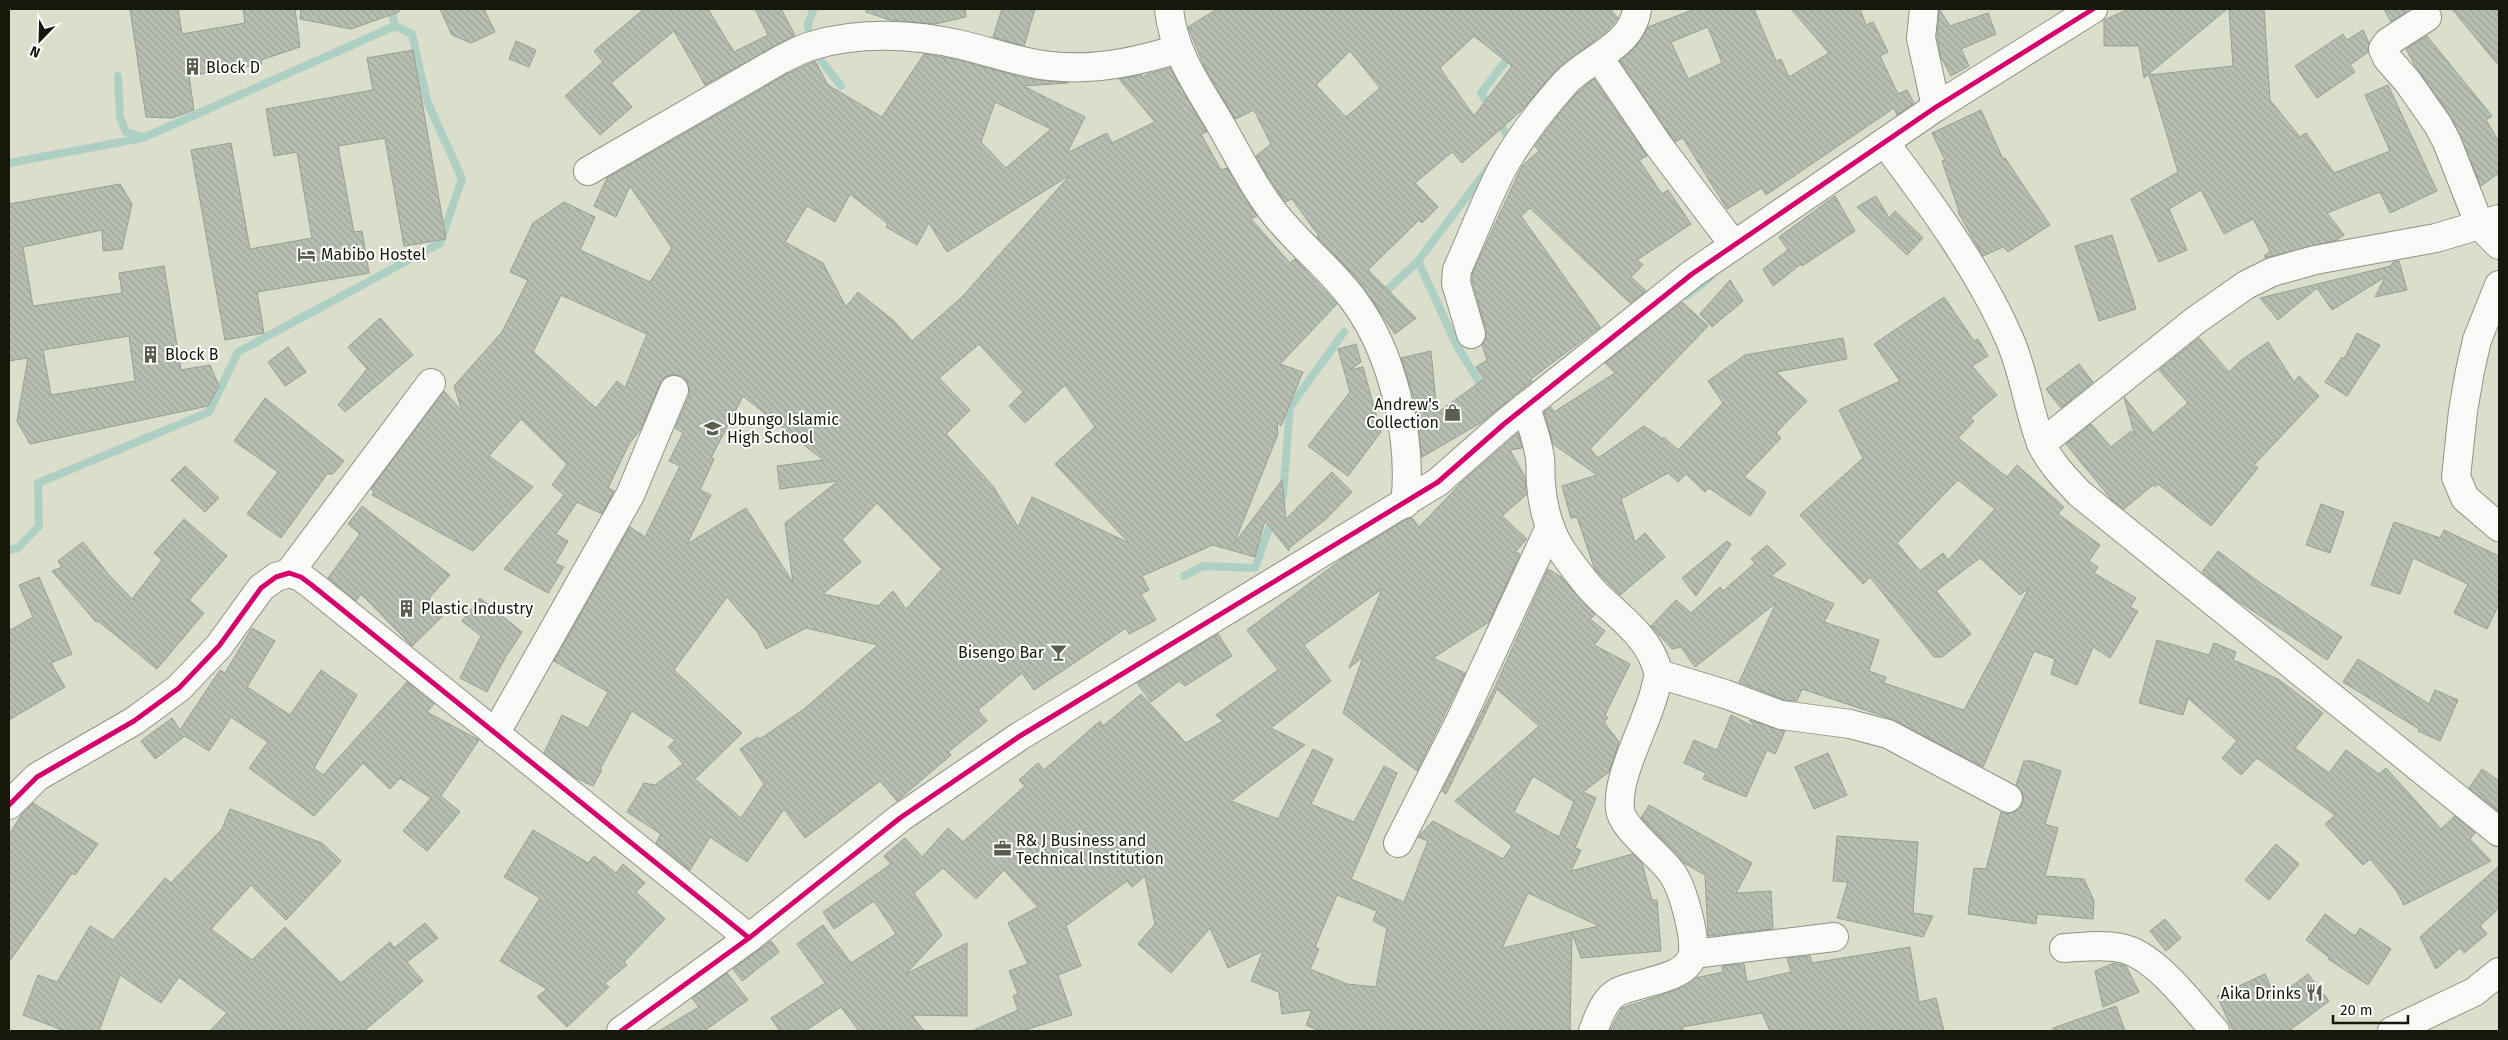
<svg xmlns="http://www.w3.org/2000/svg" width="2508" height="1040" font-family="'Fira Sans',sans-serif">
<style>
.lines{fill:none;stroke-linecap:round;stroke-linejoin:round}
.stream{stroke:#aed0c4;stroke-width:8}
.building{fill:url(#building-back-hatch);stroke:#999f92;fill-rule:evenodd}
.minor-casing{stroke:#8f9284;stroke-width:30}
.minor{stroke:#f9faf7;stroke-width:28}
.cycleway-casing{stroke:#fff;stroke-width:8}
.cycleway{stroke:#d6006c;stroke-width:5}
.labels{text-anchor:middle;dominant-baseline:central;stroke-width:4;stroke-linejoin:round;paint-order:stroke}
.poi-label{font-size:16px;fill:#16180c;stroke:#fff;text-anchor:start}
</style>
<defs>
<pattern id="building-back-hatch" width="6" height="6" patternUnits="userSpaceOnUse" patternTransform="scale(1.25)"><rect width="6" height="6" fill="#b7bfb2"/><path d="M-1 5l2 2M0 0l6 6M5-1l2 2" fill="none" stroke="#9da398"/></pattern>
</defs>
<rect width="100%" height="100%" fill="#dadecb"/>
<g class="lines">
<!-- stream -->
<g class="stream">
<polyline points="814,9 808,23 810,46 841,86"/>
<polyline points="118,76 120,117 126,132 141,137"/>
<polyline points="1491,109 1481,93 1511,54"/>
<polyline points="1497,119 1510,140 1508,143"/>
<polyline points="9,163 143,138 395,26"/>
<polyline points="1381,296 1418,261"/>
<polyline points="1686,296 1711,277"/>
<polyline points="1484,390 1457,346 1418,261 1490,166"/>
<polyline points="1280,502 1283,495 1290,407 1344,332"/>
<polyline points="9,550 18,548 39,526 38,483 209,412 238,352 440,243 462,179 427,101 412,34 395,26 391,9"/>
<polyline points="1184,576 1203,566 1255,568 1273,517"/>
</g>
</g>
<!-- building -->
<g class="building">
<polygon points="130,9 178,9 182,34 245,23 243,9 295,9 300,47 261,60 262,64 189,76 194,110 172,118 146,117"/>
<polygon points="301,9 399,9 399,12 351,29 300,19"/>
<polygon points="440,9 484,9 495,32 471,43 452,35"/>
<polygon points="644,9 708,9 734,52 768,35 755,9 781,9 795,35 705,85 674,31 611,83 632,107 600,135 565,96 603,62 594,51"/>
<polygon points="867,9 965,9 966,17 935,24 890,20 866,12"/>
<polygon points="1002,9 1035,9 1024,46 993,37"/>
<path d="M1217 9H1610L1618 18 1607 31 1554 72 1522 110 1462 163 1452 152 1415 183 1438 207 1422 223 1419 220 1368 270 1416 318 1395 334 1358 280 1317 237 1319 236 1292 199 1285 202 1268 177 1256 156 1271 144 1254 110 1235 119 1205 68 1188 27ZM1474 36 1512 66 1474 116 1440 68ZM1350 51 1380 88 1346 117 1316 85Z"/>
<path d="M1695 9H1754L1776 61 1781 59 1789 77 1829 53 1791 9H1860L1866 25 1873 22 1888 52 1880 56 1898 94 1907 90 1914 103 1897 115 1894 108 1766 195 1762 188 1727 209 1683 138 1675 142 1620 61 1638 44 1648 27ZM1708 27 1722 63 1688 79 1671 42Z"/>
<polygon points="1939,9 1950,26 1988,13 1996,34 1961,49 1969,66 1951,76 1941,57 1937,36"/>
<polygon points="2129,9 2227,9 2144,78 2139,46 2104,46 2104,20"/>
<polygon points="2229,9 2264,9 2270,100 2300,137 2306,133 2334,173 2390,151 2365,95 2388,85 2437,191 2390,213 2380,192 2327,213 2344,235 2337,240 2266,258 2264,256 2270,251 2253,219 2224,234 2201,190 2169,209 2187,250 2159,262 2131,199 2178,172 2149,75 2233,66"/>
<polygon points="2384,9 2405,9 2407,11 2391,22"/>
<polygon points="2452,9 2499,9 2499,66"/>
<polygon points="2363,30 2369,43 2368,52 2350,65 2355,72 2317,98 2295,66 2343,34 2347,40"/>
<polygon points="2427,36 2492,116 2486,120 2499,142 2499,173 2481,186 2452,118 2416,67 2406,49"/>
<polygon points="516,41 536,50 529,67 509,59"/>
<polygon points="413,50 446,239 404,246 385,138 338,146 354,232 362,231 369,273 257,292 264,333 225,340 191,150 231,143 250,249 312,238 297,152 274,156 266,109 373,90 367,58"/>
<path d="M924 54 959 60 1025 78 1068 83 1023 86 1085 117 1067 153 1107 133 1112 143 1155 122 1119 79 1142 75V78L1148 74 1170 68 1207 132 1201 134 1221 170 1227 168 1257 216 1251 219 1290 263 1295 259 1337 304 1280 364 1303 372 1281 426 1277 422 1278 434 1234 544 1282 480 1286 519 1332 472 1352 492 1326 519 1289 548V551L1265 521 1255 557 1213 545 1142 576 1149 590 1141 594 1156 620 1129 634 1126 628 1034 690 1022 673 978 710 987 721 948 752 951 755 897 801 880 781 805 838 784 809 747 862 710 837 690 870 656 843 661 834 627 812 644 783 655 785 683 764 668 747 675 740 632 711 600 769 602 770 593 786 574 777 544 753 562 715 588 728 608 692 554 661 630 527 645 537 680 466 669 461 683 433 675 428 689 396V388L686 380 680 376 673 374 665 377 660 384 641 429 629 444 608 488 614 491 602 514 577 502 556 534 568 541 555 563 564 567 548 593 504 569 564 495 552 485 567 464 521 419 489 456 533 487 473 551 372 495 374 492 371 489 444 391 462 411 454 386 502 332 528 280 510 272 533 223 564 202 595 217 580 250 650 282 672 248 630 186 616 217 594 206 607 178 787 74 815 61 828 85 882 117ZM995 102 1051 129 1006 168 981 142ZM1070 175 962 297 912 341 894 321 858 292 846 307 823 263 785 242 807 206 835 222 850 194 888 224 886 227 917 245 929 223 947 252ZM561 295 647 334 625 388 617 381 596 408 533 352ZM979 344 1023 392 1009 406 1025 423 1065 385 1095 427 1055 464 1129 543 1032 497 1018 527 993 486 946 434 970 410 939 378ZM743 396 823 460 777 466 780 489 838 481 785 523 793 583 746 508 687 544 711 495 700 490 714 459 711 458ZM877 503 942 569 906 609 893 591 878 606 823 594 861 562 842 540ZM727 597 758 633 766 649 806 628 878 645 804 709 760 739 758 737 740 749 764 784 741 818 695 779 742 733 674 670Z"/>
<polygon points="1594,79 1647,156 1639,160 1662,194 1668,190 1691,224 1637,260 1643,265 1631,277 1646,291 1630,303 1530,208 1521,216 1600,327 1531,379 1532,381 1482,422 1422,457 1413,395 1401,358 1431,351 1437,413 1484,379 1476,367 1487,360 1482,345 1486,338 1486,330 1472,281 1472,274 1522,166 1539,151 1535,146 1560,113 1576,94"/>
<polygon points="1981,110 2003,159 2005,158 2050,225 2008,252 2003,247 1983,256 1958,212 1959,211 1942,161 1945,160 1932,133"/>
<path d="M120 184 132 204 122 249 103 251 102 230 23 247 33 306 122 293 119 273 164 266 181 370 210 365 219 386 208 406 30 444 17 421 28 358 9 361V204ZM129 336 135 381 51 395 43 350Z"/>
<polygon points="1835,196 1855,231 1802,266 1801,264 1773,286 1763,269 1788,250 1779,237"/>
<polygon points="1876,196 1889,218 1895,211 1923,238 1907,255 1857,207"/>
<polygon points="2112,235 2136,309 2099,321 2075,246"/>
<polygon points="2399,261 2407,290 2375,297 2385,277 2332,310 2317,288 2278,320 2260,298 2391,266 2393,262"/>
<polygon points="1730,280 1743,301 1712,327 1700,314"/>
<path d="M1944 297 1974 341 1978 339 1988 356 1972 366 1997 395 1970 418 1974 421 1958 438 2007 477 2017 465 2064 507 2058 514 2100 545 2089 561 2098 567 2094 573 2136 598 2130 607 2138 611 2110 658 2093 647 2077 685 2051 674 2055 659 2034 651 1983 767 1892 719 1802 689 1797 701 1785 700 1739 682 1776 603 1695 667 1681 647 1672 649 1651 626 1676 600 1691 613 1720 587 1723 591 1755 563 1751 559 1767 545 1786 564 1771 576 1834 604 1824 622 1879 640 1869 671 1886 677 1884 683 1964 710 2029 588 2020 595 1980 558 1936 591 1971 634 1942 657H1934L1870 577 1863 584 1800 515 1863 458 1839 410 1900 381 1874 344ZM1958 480 1995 509 1948 560 1943 553 1920 571 1897 543Z"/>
<polygon points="1682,302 1708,326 1590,449 1598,458 1644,426 1663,439 1664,437 1678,450 1723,403 1708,381 1745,355 1843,338 1847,359 1776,372 1807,401 1776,433 1781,438 1744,477 1766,492 1750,516 1709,488 1705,492 1686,474 1678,482 1668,473 1621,499 1635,542 1645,533 1665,557 1620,595 1595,570 1577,517 1571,518 1562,486 1597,475 1553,444 1544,412 1551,407 1554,412 1615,373 1605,363"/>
<polygon points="380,318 413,355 345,412 338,405 367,369 348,347"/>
<polygon points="2357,333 2380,345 2347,396 2325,382 2342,357 2344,359"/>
<polygon points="2199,338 2229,372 2240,361 2268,342 2294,382 2299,376 2319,396 2254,465 2258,468 2211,526 2158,484 2155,487 2153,485 2124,509 2112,500 2066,444 2091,424 2111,447 2131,431 2135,436 2124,397 2153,433 2188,403 2159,370"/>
<polygon points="1356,344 1361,362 1350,370 1363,367 1381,432 1348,476 1308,446 1350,392 1338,349"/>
<polygon points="288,347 306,372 285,386 268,362"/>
<polygon points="2079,364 2093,382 2061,408 2046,389"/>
<polygon points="265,398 344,461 333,474 327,474 281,538 247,514 278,472 234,441"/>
<path d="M1518 433 1522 448 1510 450 1525 477 1526 495 1502 516 1527 539 1515 552 1520 554 1489 622 1433 658 1465 673 1417 771 1343 713 1363 657 1349 668 1382 589 1304 645 1331 681 1271 728 1305 745 1231 801 1278 819 1313 749 1333 759 1311 804 1354 822 1384 766 1397 773 1351 879 1404 902 1428 841 1418 837 1433 821 1503 859 1512 846 1455 801 1539 726 1497 689 1446 794 1442 791 1495 687 1548 569 1561 577 1595 615 1590 619 1605 631 1594 645 1630 664 1605 715 1608 718 1604 722 1619 742 1609 772 1583 792 1596 798 1575 848 1581 850 1571 871 1633 854 1642 863 1652 900H1657L1661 951 1581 958 1572 932 1599 926 1528 893 1502 948 1572 932 1570 1031H1320L1306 1025 1312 1010 1282 1014 1279 992 1251 981 1263 951 1228 968 1210 928 1171 973 1138 944 1155 924 1145 876 1132 887 1127 881 1066 926 1081 966 1058 975 1072 1015 1022 1031H972L1018 1010 1013 996 1018 994 1009 971 1028 964 1008 923 1038 907 1004 870 976 899 943 868 914 893 942 935 906 974 967 943V1016L912 1015 924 1031H859L841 1007 805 1031H780L771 1018 825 983 797 944 823 925 851 963 896 934 874 901 834 929 823 912 891 864 884 856 905 838 922 857 948 828 963 842 1025 786 1019 780 1038 763 1044 770 1100 721 1103 726 1141 694 1186 743 1223 721 1216 715 1278 670 1247 630 1346 556 1407 519 1412 518 1419 527 1463 481ZM1533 776 1573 801 1575 799 1559 837 1514 812ZM1337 895 1377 911 1373 921 1387 928 1376 987 1347 984 1310 969 1319 949 1315 947Z"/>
<polygon points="185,466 219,498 205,512 171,480"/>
<polygon points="2321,504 2344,512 2330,553 2306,545"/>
<polygon points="362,506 450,575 429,598 445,614 412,646 361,594 356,601 328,578 360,534 348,524"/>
<polygon points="184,519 227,556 189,600 204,613 157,669 98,621 96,622 52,571 62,567 58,561 83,542 109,575 132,599 162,560 154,553"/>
<polygon points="2394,522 2440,538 2444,530 2499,556 2499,604 2487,629 2454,613 2468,584 2413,558 2400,594 2371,585"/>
<polygon points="1727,541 1731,544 1696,596 1682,578"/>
<polygon points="2218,551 2259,582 2342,637 2327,660 2235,599 2202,572"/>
<polygon points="39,577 72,654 51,663 65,687 9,720 9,631 33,617 19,585"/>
<polygon points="480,598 522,632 505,658 487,692 460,678 481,636 462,621"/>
<polygon points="252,628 275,641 247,687 290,715 321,670 357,695 314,768 323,775 407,682 434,704 427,712 479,740 441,796 460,812 427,851 403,831 431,798 400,778 390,789 363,763 314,816 249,768 268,742 231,717 209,751 185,736 155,759 141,741 172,718 180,730 220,670 225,673"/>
<polygon points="1218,634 1232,656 1185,686 1179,681 1151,702 1137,683"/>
<polygon points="2157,640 2209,655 2214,643 2236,652 2233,660 2278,679 2323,713 2295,748 2329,773 2346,750 2379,774 2386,768 2441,829 2455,816 2475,833 2470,839 2491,861 2404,905 2396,890 2370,859 2363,865 2325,824 2335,815 2257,758 2241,775 2222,758 2237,741 2188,698 2183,715 2139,703"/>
<polygon points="2358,659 2429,704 2435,690 2458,700 2440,741 2418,731 2419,729 2343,682"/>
<polygon points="1731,715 1756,728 1749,720 1785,731 1775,754 1767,750 1746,797 1703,779 1706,773 1684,763 1694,740 1717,750"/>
<polygon points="1828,753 1847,795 1814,809 1795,767"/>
<polygon points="2024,761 2032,761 2061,771 2045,824 2058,828 2045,876 2084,879 2094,901 2093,919 2037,914 2036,924 1968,914 1974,868 1986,869 2001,812 2007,814 2016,811 2022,805 2024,797 2016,785"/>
<polygon points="2482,769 2499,781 2499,812 2469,788"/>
<polygon points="33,803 98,844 75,875 72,873 9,962 9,835 22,814"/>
<polygon points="1649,805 1752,863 1736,893 1771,891 1773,929 1708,936 1705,875 1684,863 1641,818"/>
<polygon points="230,809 322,843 341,861 286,920 251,885 211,929 252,960 285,927 341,983 390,942 394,948 425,923 438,938 407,962 423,981 364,1031 210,1031 227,1013 179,977 161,1003 120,975 99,1031 65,1031 23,1015 38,975 57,982 90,926 113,940 165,878 171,883 222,829"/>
<polygon points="533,830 588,863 594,856 616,873 623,864 645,883 636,892 665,919 624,962 627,965 605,983 609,987 567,1027 537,997 547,989 500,961 540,898 504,877"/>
<polygon points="1837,836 1918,842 1913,913 1933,916 1923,937 1837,918 1848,882 1833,881"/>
<polygon points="2276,844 2299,864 2269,900 2245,880"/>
<polygon points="2499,866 2499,908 2480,926 2487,934 2464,953 2460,948 2436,969 2420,937"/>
<polygon points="2325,914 2355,936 2360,928 2391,949 2368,985 2328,959 2330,958 2306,940"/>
<polygon points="2165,919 2181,938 2166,951 2150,931"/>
<polygon points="771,941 779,952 742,981 733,969"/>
<polygon points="1910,947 1919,1002 1936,998 1944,1031 1770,1031 1762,1013 1682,1027 1684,1031 1610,1031 1622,1008 1676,990 1695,978 1723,972 1722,966 1744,964 1747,982 1791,972 1787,958 1810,956 1812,963"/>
<polygon points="2114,963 2126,966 2139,992 2103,1007 2095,971"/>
<polygon points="727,973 748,1000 704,1031 659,1031 699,1007 692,998"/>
<polygon points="2265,974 2276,998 2308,974 2329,1001 2289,1031 2233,1031 2217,996"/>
<polygon points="2116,1006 2125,1031 2053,1031 2053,1028"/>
</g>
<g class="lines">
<defs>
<g id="minor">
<path d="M1169 9C1173 49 1193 79 1213 112 1233 144 1248 179 1271 209 1296 243 1331 268 1355 302 1393 354 1413 440 1405 504"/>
<polyline points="1924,9 1921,38 1936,107"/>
<polyline points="2427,17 2388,42 2383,49 2387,58 2408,82 2438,125 2447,142 2480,226 2499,245"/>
<polyline points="1599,58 1659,146 1734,245"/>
<path d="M1885 143C1929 201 1980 271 2009 338 2024 371 2028 409 2041 443 2049 462 2066 479 2080 494L2499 832"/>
<path d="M588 171 780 60C790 55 801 49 811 46 858 31 915 34 962 45 992 52 1020 63 1050 66 1093 71 1137 62 1177 49"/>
<polyline points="2499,285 2477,340 2470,371 2463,411 2456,477 2465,498 2499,527"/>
<path d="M1471 334 1456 283 1457 270C1472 237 1485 202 1502 169 1519 138 1542 109 1565 83 1588 58 1632 47 1637 9"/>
<path d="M1525 407C1532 424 1537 440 1540 458 1541 467 1540 476 1541 484 1543 510 1551 537 1567 558 1575 569 1584 581 1593 591 1617 616 1650 636 1658 672 1659 677 1656 685 1655 690 1647 724 1616 776 1620 809 1621 828 1662 857 1672 873 1683 888 1695 934 1693 953 1689 982 1631 981 1613 995 1603 1003 1598 1019 1593 1031"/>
<polyline points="2041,444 2196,320 2246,285 2272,272 2315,260 2436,238 2499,219"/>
<polyline points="289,573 431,383"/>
<polyline points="1659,674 1725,694 1781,715 1850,724 1888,734 2008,798"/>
<polyline points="495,734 630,495 674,390"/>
<polyline points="9,805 37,777 134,721 179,688 219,646 261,588 276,577 289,573 301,577 313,586 749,938"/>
<polyline points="1398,843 1460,721 1550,527"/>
<path d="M2064 948C2083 947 2102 944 2121 948 2156 955 2192 1006 2215 1031"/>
<polyline points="1693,954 1834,937"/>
<polyline points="621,1031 749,938 900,818 1020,736 1438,482 1504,424 1692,274 1936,107 2093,9"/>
<polyline points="2392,1031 2474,992 2499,972"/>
</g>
</defs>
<!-- minor casing -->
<use href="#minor" class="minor-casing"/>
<!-- minor -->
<use href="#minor" class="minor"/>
<defs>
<g id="cycleway">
<polyline points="9,805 37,777 134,721 179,688 219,646 261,588 276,577 289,573 301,577 313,586 749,938"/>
<polyline points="621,1031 749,938 900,818 1020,736 1438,482 1504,424 1692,274 1936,107 2093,9"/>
</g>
</defs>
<!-- cycleway casing -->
<use href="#cycleway" class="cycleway-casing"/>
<!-- cycleway -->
<use href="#cycleway" class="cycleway"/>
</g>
<!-- icons -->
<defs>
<symbol id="building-bare" viewBox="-9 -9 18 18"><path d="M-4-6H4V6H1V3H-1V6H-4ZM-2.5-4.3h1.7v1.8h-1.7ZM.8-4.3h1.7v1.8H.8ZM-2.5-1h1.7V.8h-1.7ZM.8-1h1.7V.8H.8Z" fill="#5b5d4f" stroke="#fff" stroke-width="2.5" paint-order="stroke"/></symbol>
<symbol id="hotel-bare" viewBox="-9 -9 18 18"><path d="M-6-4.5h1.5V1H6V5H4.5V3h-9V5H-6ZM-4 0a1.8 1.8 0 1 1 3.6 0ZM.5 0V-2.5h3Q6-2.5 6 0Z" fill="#5b5d4f" stroke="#fff" stroke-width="2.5" paint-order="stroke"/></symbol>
<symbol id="shop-bare" viewBox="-9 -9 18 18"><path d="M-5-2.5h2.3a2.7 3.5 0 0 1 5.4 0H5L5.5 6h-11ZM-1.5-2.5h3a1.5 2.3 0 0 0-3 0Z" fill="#5b5d4f" stroke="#fff" stroke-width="2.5" paint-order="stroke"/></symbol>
<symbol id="school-bare" viewBox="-9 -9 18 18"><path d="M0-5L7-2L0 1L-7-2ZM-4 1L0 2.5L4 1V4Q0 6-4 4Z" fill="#5b5d4f" stroke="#fff" stroke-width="2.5" paint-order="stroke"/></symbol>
<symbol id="bar-bare" viewBox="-9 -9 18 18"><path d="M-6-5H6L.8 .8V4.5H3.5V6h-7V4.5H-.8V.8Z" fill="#5b5d4f" stroke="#fff" stroke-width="2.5" paint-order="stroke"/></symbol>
<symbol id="office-bare" viewBox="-9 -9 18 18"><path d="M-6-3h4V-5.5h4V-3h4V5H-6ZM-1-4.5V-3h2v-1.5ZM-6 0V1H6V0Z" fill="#5b5d4f" stroke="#fff" stroke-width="2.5" paint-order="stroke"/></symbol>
<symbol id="restaurant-bare" viewBox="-9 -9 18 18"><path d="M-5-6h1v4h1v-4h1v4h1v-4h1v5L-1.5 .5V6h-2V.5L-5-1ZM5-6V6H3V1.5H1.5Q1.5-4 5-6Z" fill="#5b5d4f" stroke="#fff" stroke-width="2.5" paint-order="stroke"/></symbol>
</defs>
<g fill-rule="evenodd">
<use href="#building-bare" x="180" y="54" width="25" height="25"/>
<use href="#hotel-bare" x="294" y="242" width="25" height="25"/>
<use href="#building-bare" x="138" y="342" width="25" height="25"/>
<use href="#shop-bare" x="1440" y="400" width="25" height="25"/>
<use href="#school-bare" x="700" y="416" width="25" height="25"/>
<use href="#building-bare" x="394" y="596" width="25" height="25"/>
<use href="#bar-bare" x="1046" y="640" width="25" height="25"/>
<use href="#office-bare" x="990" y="836" width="25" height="25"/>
<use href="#restaurant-bare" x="2302" y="980" width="25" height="25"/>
</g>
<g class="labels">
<!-- poi labels -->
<g class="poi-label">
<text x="206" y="67">Block D</text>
<text x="321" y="254">Mabibo Hostel</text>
<text x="165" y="354">Block B</text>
<text x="1439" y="404" text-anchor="end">Andrew's<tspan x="1439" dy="18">Collection</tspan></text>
<text x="727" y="419">Ubungo Islamic<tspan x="727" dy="18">High School</tspan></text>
<text x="421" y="608">Plastic Industry</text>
<text x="1044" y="652" text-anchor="end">Bisengo Bar</text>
<text x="1016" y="840">R&amp; J Business and<tspan x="1016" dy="18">Technical Institution</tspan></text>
<text x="2301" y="993" text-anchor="end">Aika Drinks</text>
</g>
</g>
<!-- border -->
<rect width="2508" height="1040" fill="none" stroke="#16180c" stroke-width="20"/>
<!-- north arrow -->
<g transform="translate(40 40) rotate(203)" stroke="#ffffff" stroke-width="4" paint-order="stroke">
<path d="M0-4L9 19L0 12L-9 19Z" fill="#16180c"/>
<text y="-8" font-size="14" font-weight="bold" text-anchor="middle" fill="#16180c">N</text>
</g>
<!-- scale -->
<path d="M2333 1015v8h75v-8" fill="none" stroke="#16180c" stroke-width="2.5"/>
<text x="2340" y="1015" font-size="15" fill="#16180c" stroke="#ffffff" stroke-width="4" paint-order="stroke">20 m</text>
</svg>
